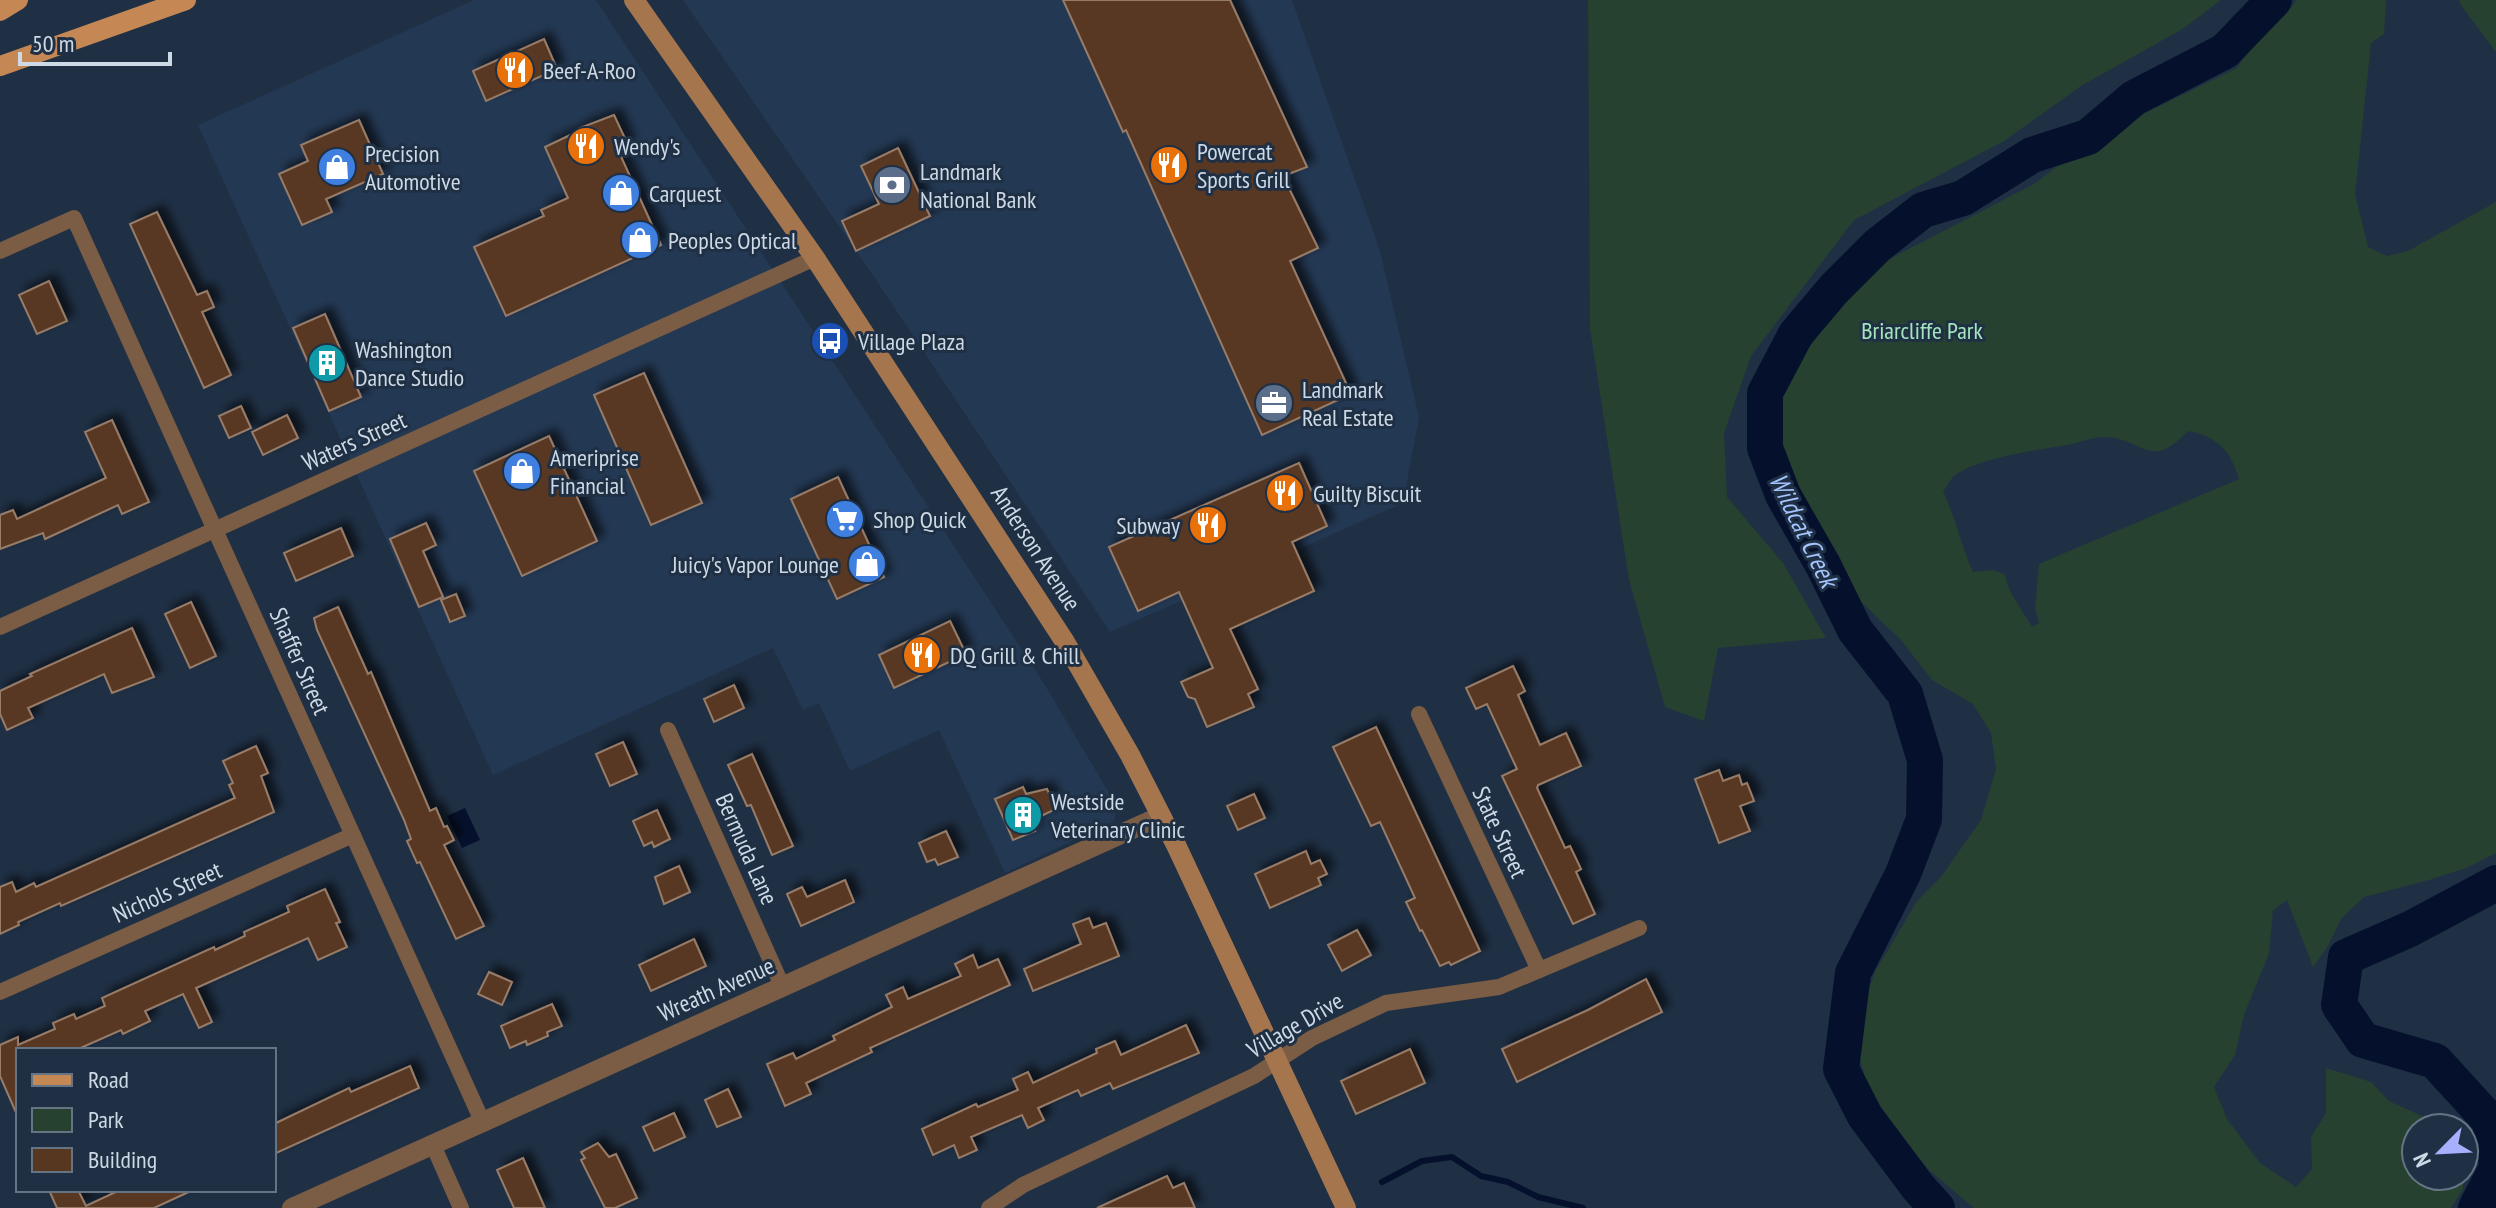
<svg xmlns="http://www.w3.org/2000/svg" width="2496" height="1208" font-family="'PT Sans Narrow',sans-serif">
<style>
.built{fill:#233853}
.green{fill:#264130;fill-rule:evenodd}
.water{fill:#05112c}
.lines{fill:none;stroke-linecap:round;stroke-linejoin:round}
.stream{stroke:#05112c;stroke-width:6}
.river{stroke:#05112c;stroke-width:36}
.building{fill:#583720;stroke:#977b68;stroke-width:2;filter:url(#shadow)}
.minor{stroke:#7b5c44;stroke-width:16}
.tertiary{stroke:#7b5c44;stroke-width:20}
.secondary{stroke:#a5754e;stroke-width:20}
.primary{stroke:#c58855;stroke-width:20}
.labels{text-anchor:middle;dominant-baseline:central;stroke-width:6;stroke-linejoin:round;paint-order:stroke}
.poi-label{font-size:24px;fill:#ced9e6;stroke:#1f3045;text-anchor:start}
.park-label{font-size:24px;fill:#a4e6bb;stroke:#1f3045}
.street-label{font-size:24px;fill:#ced9e6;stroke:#1f3045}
.water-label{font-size:26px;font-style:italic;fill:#a5c4fe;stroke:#1f3045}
</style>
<defs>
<filter id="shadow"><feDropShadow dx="7" dy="-7" stdDeviation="4" flood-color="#0009"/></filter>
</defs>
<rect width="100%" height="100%" fill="#1f3045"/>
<!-- built -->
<g class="built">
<polygon points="474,0 596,0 1043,682 1117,806 1114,821 1005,873 939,730 850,771 819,703 803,710 773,648 493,775 198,125"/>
<polygon points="683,0 1292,0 1380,251 1419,417 1403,503 1110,632 868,268"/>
</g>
<!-- green -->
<g class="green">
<polygon points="1588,0 2221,0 2184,28 2081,86 2004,141 1854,220 1751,356 1724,433 1727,497 1783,563 1826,638 1718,648 1704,721 1665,707 1629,580 1590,329"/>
<path d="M2297 0H2386L2384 34 2371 43 2355 194 2368 247 2387 256 2408 251 2496 202V853L2466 868 2429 880 2364 897 2341 919 2328 946 2313 967 2287 900 2273 910 2269 953 2244 1015 2235 1055 2214 1087 2227 1119 2260 1163 2296 1187 2312 1169 2311 1137 2326 1113V1068L2371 1082 2389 1101 2422 1116 2438 1128H2416V1176H2463V1189L2451 1208H1974L1929 1170 1887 1119 1869 1092 1858 1052 1859 1019 1875 972 1917 901 1941 877 1981 820 1996 769 1991 733 1973 704 1932 680 1901 640 1858 599 1836 553 1818 529 1812 530 1784 487 1779 446 1782 395 1798 363 1841 303 1866 274 1899 254 2034 184 2081 148 2125 123 2237 68C2253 42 2279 25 2297 0ZM2188 431C2217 436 2231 451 2239 479L2039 564 2035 609 2039 623 2032 627 2011 593 2004 574 1993 570 1973 572C1961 546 1956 518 1943 492 1946 488 1949 481 1953 477 1974 458 2039 450 2067 445 2079 443 2092 437 2104 437 2144 438 2149 472 2188 431Z"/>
<polygon points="2459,0 2496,0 2496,52 2460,4"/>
</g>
<!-- water -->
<polygon class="water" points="465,808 480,840 462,848 447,816"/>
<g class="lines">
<!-- stream -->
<polyline class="stream" points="1382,1182 1422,1161 1452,1157 1481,1176 1508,1182 1538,1197 1583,1208"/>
<!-- river -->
<g class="river">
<polyline points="2496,883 2410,929 2346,957 2339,1005 2363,1040 2435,1061 2490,1121 2496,1159"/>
<polyline points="1937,1208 1918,1187 1865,1116 1841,1069 1853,973 1903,874 1924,819 1925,760 1905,694 1855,630 1823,565 1783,495 1765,448 1765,393 1796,334 1834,289 1878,245 1923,210 1963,198 2032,155 2088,137 2134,98 2225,51 2274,0"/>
<polyline points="2476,1208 2496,1170"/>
</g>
</g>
<!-- building -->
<g class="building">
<polygon points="1063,0 1230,0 1307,167 1283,176 1318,248 1290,261 1351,394 1262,435 1126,130 1123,132"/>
<polygon points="544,39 557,69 486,101 473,71"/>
<polygon points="614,115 628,145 618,150 661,245 506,316 474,247 544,216 541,210 568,198 545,147 581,130 580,128"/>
<polygon points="359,120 383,174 326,199 332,212 302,225 279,174 308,161 301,145"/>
<polygon points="898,148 930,216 856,251 842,221 879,204 861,166"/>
<polygon points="157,212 197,295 207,291 214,307 202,312 231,375 204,388 130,224"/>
<polygon points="49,281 67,321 37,334 19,295"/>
<polygon points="325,314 361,397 329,411 293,328"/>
<polygon points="644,373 702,503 651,525 594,395"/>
<polygon points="241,406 251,428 229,438 219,416"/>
<polygon points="287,415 298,438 263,455 252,432"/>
<polygon points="112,420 149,502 122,514 118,505 45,539 43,533 0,549 0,515 13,510 17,519 106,478 85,432"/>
<polygon points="549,436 597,541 522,576 474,471"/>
<polygon points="1299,463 1327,526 1292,542 1314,591 1230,629 1258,689 1248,694 1254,707 1207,727 1195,699 1188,697 1181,682 1213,668 1179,592 1138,611 1109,547"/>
<polygon points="838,477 884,577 837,599 791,499"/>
<polygon points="426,523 436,545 423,551 443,597 419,607 390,539"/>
<polygon points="341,528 353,556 296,581 284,553"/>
<polygon points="456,594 465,616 450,622 441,600"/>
<polygon points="191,602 216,656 190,668 165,614"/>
<polygon points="338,607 368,674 371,672 430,811 436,808 444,827 447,826 454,840 444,845 484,926 456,939 420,862 417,863 407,841 411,839 404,820 317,630 314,618"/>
<polygon points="950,621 966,654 894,688 879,655"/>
<polygon points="132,628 154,677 112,693 104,674 28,708 33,718 7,730 0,714 0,691 32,676 30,674"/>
<polygon points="1513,666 1525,691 1518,695 1540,745 1566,733 1581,766 1538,785 1537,788 1565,848 1570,846 1581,869 1576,872 1595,914 1573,924 1502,776 1517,769 1487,704 1476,709 1466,688"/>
<polygon points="734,685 744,708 714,722 704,699"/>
<polygon points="1376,727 1480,951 1451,965 1449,962 1440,966 1422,930 1420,931 1406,902 1415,898 1380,822 1371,826 1333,747"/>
<polygon points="623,742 637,774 610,786 596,754"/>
<polygon points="256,746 268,773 261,776 274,812 61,906 60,903 18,922 19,925 0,934 0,887 12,882 16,892 34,883 36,887 235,798 229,785 233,783 223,761"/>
<polygon points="752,754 793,846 772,855 751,805 747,806 728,765"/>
<polygon points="1719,770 1723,781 1739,775 1742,785 1747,783 1754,801 1740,806 1750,831 1719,843 1695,779"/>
<polygon points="1023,787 1026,794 1047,789 1056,809 1030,821 1035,831 1013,840 995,799"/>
<polygon points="1254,794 1265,818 1238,830 1227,806"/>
<polygon points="657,810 670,839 654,847 652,842 644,846 633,821"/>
<polygon points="946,831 958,857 938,865 935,859 927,862 919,843"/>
<polygon points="1306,851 1311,864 1320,860 1327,874 1318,878 1321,885 1270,908 1255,874"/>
<polygon points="679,866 690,892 664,904 655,877"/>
<polygon points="845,880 854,902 801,926 787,894 802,887 807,897"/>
<polygon points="325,889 340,922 336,923 347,947 318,960 308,938 196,988 212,1022 199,1028 183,994 145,1011 150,1021 123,1034 121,1030 76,1050 18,1050 18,1117 0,1076 0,1045 18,1037 18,1045 55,1029 53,1023 74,1014 76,1019 105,1006 102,998 214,947 215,950 245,936 244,932 289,912 287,906"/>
<polygon points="1089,918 1093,928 1106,923 1119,956 1033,991 1024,969 1081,944 1073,924"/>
<polygon points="1357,930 1371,955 1342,971 1328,945"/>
<polygon points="694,939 706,966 651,991 639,965"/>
<polygon points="973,955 978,968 998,959 1010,985 870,1048 872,1052 806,1083 811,1094 785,1106 767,1064 793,1053 796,1059 835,1040 833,1036 892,1007 886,995 903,987 908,999 961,976 955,964"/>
<polygon points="489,972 512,982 502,1005 478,994"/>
<polygon points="1646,979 1662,1012 1517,1082 1502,1049 1588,1010"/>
<polygon points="552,1004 562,1026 547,1032 548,1036 527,1045 526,1041 510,1048 501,1026"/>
<polygon points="1186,1025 1199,1053 1113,1089 1110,1083 1081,1096 1078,1090 1038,1108 1044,1120 1028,1128 1022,1115 971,1137 977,1150 959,1158 954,1145 933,1155 922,1129 976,1104 978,1107 1018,1090 1013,1079 1028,1072 1033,1083 1097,1053 1096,1049 1115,1041 1121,1055"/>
<polygon points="1410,1049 1425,1083 1356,1114 1341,1081"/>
<polygon points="410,1066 419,1088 274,1154 274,1124 349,1088 351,1092"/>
<polygon points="728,1089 741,1117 717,1127 705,1100"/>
<polygon points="674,1113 685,1137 654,1151 643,1127"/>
<polygon points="598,1143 609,1157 616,1154 637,1198 615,1208 605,1208 581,1160 585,1158 581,1152"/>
<polygon points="523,1158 545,1208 514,1208 497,1170"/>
<polygon points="1167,1176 1173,1188 1184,1183 1195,1208 1097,1208"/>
<polygon points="49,1190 78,1190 86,1206 120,1190 193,1190 154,1208 57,1208"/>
</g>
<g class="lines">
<!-- minor -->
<g class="minor">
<polyline points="0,251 74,218 483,1123"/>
<polyline points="0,627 815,258"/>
<polyline points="1419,714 1539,970"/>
<polyline points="668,730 783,988"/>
<polyline points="0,992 353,835"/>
<polyline points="433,1145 461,1208"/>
<polyline points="989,1208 1023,1185 1254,1076 1312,1038 1386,1003 1499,987 1639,928"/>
</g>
<!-- tertiary -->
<polyline class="tertiary" points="292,1208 1161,816"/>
<!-- secondary -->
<polyline class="secondary" points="634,0 815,258 1065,642 1130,755 1177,847 1346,1208"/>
<!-- primary -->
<g class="primary">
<polyline points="0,11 18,0"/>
<polyline points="0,66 186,0"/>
</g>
</g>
<!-- icons -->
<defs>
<symbol id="restaurant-disc" viewBox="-11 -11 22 22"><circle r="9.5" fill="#e8710a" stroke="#1f3045"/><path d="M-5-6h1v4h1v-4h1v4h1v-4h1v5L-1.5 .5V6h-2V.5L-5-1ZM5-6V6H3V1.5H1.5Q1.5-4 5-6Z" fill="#fff"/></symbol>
<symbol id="shop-disc" viewBox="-11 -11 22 22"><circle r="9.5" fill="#3f7fe0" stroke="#1f3045"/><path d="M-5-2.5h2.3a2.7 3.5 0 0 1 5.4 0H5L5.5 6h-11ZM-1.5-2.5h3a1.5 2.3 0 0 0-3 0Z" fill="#fff"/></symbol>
<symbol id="bank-disc" viewBox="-11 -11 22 22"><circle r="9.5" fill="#5c6f8a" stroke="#1f3045"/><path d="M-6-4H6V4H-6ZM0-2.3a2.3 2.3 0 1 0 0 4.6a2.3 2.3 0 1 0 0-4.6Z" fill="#fff"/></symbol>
<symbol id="bus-disc" viewBox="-11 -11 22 22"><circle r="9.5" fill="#1a4fb4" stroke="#1f3045"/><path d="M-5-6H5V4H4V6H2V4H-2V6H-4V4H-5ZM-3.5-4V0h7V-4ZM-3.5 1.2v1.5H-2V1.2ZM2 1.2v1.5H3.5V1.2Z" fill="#fff"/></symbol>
<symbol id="building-disc" viewBox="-11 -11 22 22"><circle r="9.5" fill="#0f9aa8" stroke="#1f3045"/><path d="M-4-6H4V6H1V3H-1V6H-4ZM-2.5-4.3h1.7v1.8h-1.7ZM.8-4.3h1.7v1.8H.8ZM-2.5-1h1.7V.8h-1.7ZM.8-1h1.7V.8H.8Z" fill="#fff"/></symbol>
<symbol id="office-disc" viewBox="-11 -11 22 22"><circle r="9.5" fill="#5c6f8a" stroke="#1f3045"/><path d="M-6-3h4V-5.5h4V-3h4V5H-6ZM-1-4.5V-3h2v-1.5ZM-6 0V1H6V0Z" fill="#fff"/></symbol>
<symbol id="supermarket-disc" viewBox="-11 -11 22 22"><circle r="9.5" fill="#3f7fe0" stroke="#1f3045"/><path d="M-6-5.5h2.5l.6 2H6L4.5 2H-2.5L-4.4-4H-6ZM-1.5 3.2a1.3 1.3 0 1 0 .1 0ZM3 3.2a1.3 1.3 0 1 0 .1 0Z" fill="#fff"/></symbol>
</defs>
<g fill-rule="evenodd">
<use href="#restaurant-disc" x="493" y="48" width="44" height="44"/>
<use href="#restaurant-disc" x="564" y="124" width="44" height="44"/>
<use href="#restaurant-disc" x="1147" y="143" width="44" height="44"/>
<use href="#shop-disc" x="315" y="145" width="44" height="44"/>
<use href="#bank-disc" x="870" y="163" width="44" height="44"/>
<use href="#shop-disc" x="599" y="171" width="44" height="44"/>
<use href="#shop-disc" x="618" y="218" width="44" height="44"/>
<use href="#bus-disc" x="808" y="319" width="44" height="44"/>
<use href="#building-disc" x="305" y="341" width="44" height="44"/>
<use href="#office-disc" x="1252" y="381" width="44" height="44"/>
<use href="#shop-disc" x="500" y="449" width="44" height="44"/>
<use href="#restaurant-disc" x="1263" y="471" width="44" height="44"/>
<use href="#supermarket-disc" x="823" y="497" width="44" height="44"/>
<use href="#restaurant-disc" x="1186" y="503" width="44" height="44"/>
<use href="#shop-disc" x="845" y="542" width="44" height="44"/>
<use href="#restaurant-disc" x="900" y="633" width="44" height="44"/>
<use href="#building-disc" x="1001" y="793" width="44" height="44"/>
</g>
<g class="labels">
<!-- poi labels -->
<g class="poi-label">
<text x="543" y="70">Beef-A-Roo</text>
<text x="614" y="146">Wendy's</text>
<text x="1197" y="151">Powercat<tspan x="1197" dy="28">Sports Grill</tspan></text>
<text x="365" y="153">Precision<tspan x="365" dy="28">Automotive</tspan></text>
<text x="920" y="171">Landmark<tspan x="920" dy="28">National Bank</tspan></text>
<text x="649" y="193">Carquest</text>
<text x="668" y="240">Peoples Optical</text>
<text x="858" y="341">Village Plaza</text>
<text x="355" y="349">Washington<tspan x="355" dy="28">Dance Studio</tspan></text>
<text x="1302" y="389">Landmark<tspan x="1302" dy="28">Real Estate</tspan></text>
<text x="550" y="457">Ameriprise<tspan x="550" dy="28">Financial</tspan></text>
<text x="1313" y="493">Guilty Biscuit</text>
<text x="873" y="519">Shop Quick</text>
<text x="1180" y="525" text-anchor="end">Subway</text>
<text x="839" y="564" text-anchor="end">Juicy's Vapor Lounge</text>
<text x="950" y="655">DQ Grill &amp; Chill</text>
<text x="1051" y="801">Westside<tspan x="1051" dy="28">Veterinary Clinic</tspan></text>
</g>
<!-- park labels -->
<g class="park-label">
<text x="1922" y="330">Briarcliffe Park</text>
</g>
<!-- street labels -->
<g class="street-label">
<text transform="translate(354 441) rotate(-24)">Waters Street</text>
<text transform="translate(1036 548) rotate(57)">Anderson Avenue</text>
<text transform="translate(300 661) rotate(66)">Shaffer Street</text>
<text transform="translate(1500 832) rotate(65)">State Street</text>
<text transform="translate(747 849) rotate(66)">Bermuda Lane</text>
<text transform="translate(167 892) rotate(-24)">Nichols Street</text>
<text transform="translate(716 989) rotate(-24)">Wreath Avenue</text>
<text transform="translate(1295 1025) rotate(-30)">Village Drive</text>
</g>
<!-- water labels -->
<g class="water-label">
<text transform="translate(1804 530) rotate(64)">Wildcat Creek</text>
</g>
</g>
<!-- legend -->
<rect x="16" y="1048" width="260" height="144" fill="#1f3045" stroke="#657485" stroke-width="2"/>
<rect x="32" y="1074" width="40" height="12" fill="#c58855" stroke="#657485" stroke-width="2"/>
<text x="88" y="1088" font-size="24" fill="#ced9e6">Road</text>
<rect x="32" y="1108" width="40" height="24" fill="#264130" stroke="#657485" stroke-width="2"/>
<text x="88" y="1128" font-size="24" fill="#ced9e6">Park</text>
<rect x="32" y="1148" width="40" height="24" fill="#583720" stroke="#657485" stroke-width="2"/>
<text x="88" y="1168" font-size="24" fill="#ced9e6">Building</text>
<!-- north arrow -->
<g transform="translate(2440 1152) rotate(246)"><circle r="38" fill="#1f3045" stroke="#657485" stroke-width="2"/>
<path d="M0-6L14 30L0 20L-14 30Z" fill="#a7b0fc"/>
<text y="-12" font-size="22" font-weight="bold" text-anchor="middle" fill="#ced9e6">N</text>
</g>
<!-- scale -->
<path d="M20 52v12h150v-12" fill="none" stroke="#ced9e6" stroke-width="4"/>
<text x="32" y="52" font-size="24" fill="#ced9e6" stroke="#1f3045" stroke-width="6" paint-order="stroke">50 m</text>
</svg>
